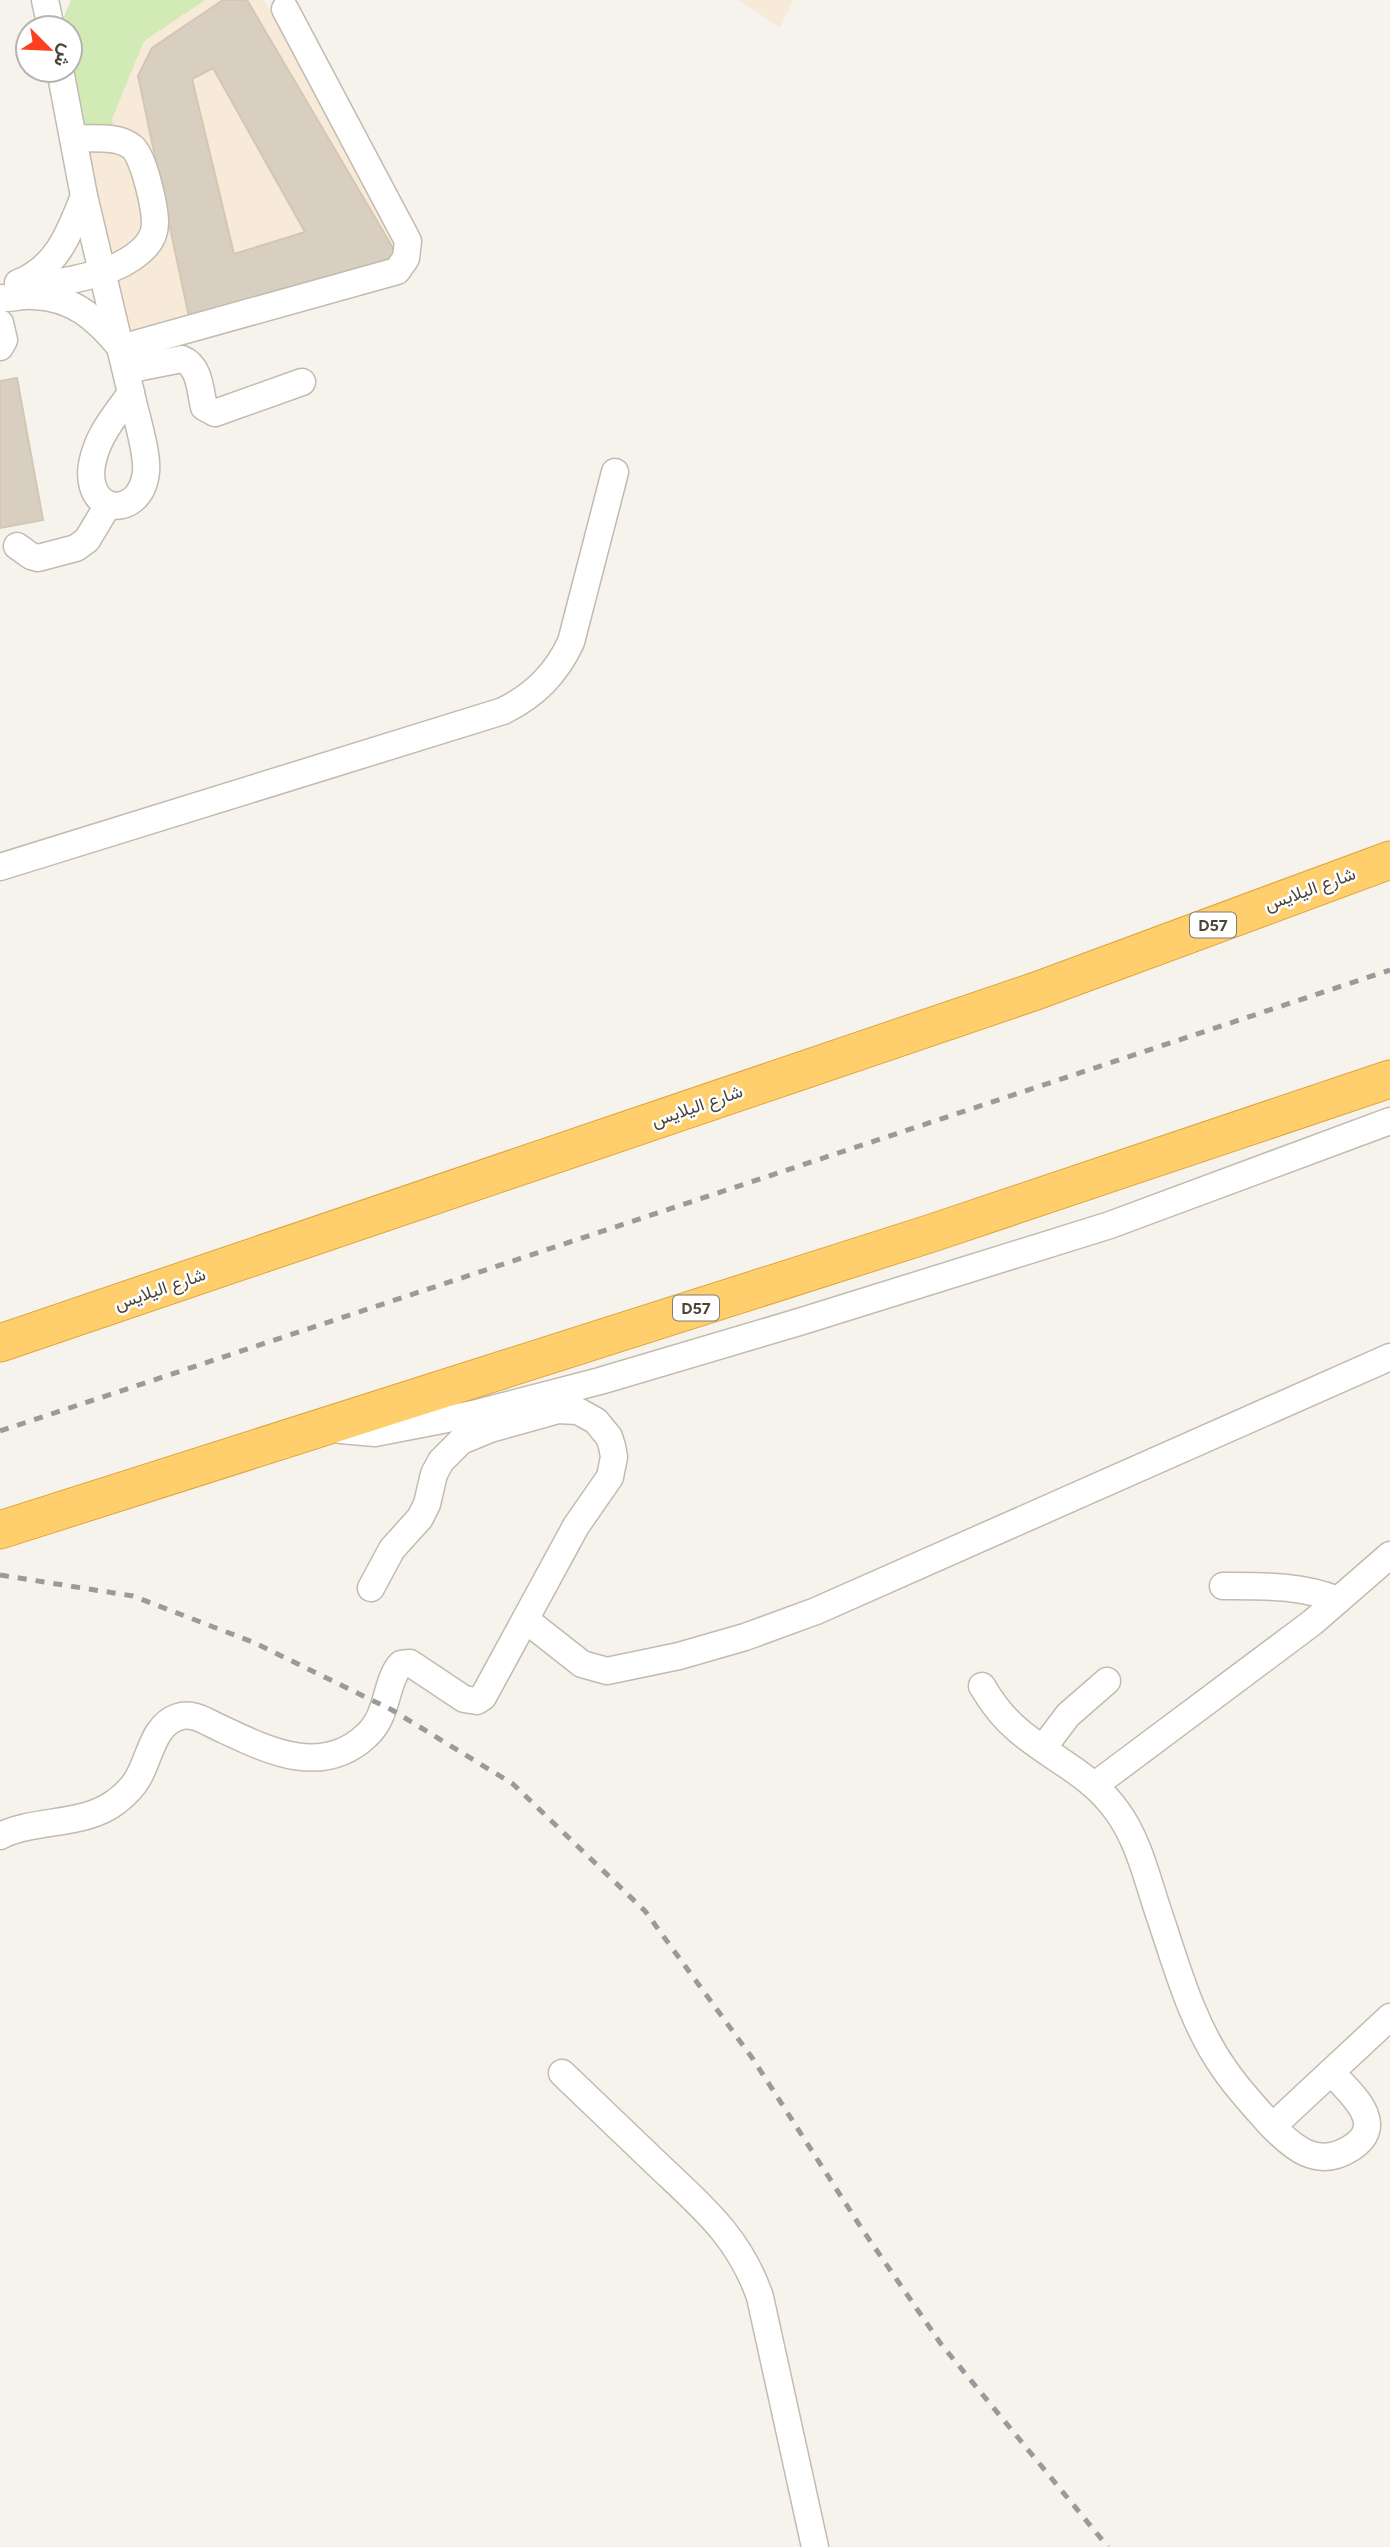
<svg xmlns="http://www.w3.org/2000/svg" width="1390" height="2547" font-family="Figtree,Vazirmatn,sans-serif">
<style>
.commercial{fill:#f7ead8}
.green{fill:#d2eab5}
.building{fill:#d8cfc1;stroke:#d3c7b4;stroke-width:2;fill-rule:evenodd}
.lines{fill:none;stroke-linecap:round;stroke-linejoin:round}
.minor-casing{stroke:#c2bbae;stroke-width:29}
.highway-casing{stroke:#e0a43c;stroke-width:39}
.minor{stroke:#fff;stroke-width:26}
.highway{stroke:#ffcf6e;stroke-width:37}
.rail{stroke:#9a9a9a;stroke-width:5;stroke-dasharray:9 9;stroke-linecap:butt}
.labels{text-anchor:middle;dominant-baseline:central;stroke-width:5;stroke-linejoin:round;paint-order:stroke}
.shield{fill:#fff;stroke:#817c74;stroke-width:2}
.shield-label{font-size:16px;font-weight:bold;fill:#4b4439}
.street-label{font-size:18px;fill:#4b4439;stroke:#fff}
</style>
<rect width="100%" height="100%" fill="#f6f3ec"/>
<!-- commercial -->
<g class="commercial">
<polygon points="71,0 264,0 418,270 274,319 130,358 70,70"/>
<polygon points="738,0 793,0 780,28"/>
</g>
<!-- green -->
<polygon class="green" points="71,0 205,0 144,41 112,119 116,138 84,136 70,70 70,28 59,28"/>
<!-- building -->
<g class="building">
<path d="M223 0H247L400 260 190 322 138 76 152 48ZM213 68 305 232 234 254 192 79Z"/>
<polygon points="17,378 43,520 0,528 0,381"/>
</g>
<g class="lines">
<defs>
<g id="minor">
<polyline points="45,0 51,28"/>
<polyline points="60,70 84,196 131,393"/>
<path d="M18 283C57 268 70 232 84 196"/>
<path d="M29 288C65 280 112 277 141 251 149 244 155 234 155 223 155 208 144 156 132 147 118 135 92 139 75 138"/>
<path d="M0 298C11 299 22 295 33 296 73 297 97 319 121 348L397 271 406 258 408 241 285 9"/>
<polyline points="0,323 4,340 0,347"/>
<path d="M126 370 182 359C200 366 200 390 204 407L215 413 302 382"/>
<path d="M131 393C135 413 148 452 146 472 140 526 71 513 97 447 104 428 119 410 131 393Z"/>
<polyline points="17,546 31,556 38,558 76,548 87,540 108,505"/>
<path d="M0 867 503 711C535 695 556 674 571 642L615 472"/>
<polyline points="333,1426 341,1430 375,1433 473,1414 600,1381 799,1322 1110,1225 1390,1121"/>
<path d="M1223 1586C1263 1586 1300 1585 1338 1600"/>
<polyline points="526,1620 582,1664 607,1671 679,1656 745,1637 816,1611 1390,1357"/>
<path d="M982 1686C992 1703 1003 1718 1019 1731 1052 1759 1091 1774 1117 1811 1139 1841 1147 1879 1159 1914 1177 1967 1192 2024 1225 2070 1238 2089 1254 2106 1269 2123 1292 2147 1317 2170 1351 2148 1389 2124 1350 2093 1331 2072"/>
<polyline points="1043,1748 1068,1715 1107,1681"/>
<polyline points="1095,1785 1313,1622 1390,1555"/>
<path d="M0 1836C36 1818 84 1827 117 1801 125 1795 133 1787 138 1778 150 1758 153 1725 178 1717 193 1712 205 1721 218 1727 265 1749 321 1779 367 1735 389 1715 385 1681 401 1664L410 1663 464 1699 477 1701 483 1697 576 1526 610 1477 614 1457 612 1446 609 1437 596 1421 578 1411 558 1410 490 1429 461 1441 441 1461 434 1474 427 1504 420 1518 392 1549 371 1588"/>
<path d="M562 2073C593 2103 625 2133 656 2163 701 2206 739 2236 760 2297L815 2547"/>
<polyline points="1273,2126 1390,2017"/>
</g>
<g id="highway">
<polyline points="0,1343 1036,991 1390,860"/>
<polyline points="0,1530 932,1233 1390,1079"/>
</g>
</defs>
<!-- minor casing -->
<use href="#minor" class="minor-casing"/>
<!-- highway casing -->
<use href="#highway" class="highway-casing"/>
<!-- minor -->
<use href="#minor" class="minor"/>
<!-- highway -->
<use href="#highway" class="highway"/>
<!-- rail -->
<g class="rail">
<polyline points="0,1431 1390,970"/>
<polyline points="0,1575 133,1596 255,1643 392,1710 513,1784 645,1911 753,2059 862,2229 941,2344 1108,2547"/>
</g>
</g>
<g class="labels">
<!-- shield labels -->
<g class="shield">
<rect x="1190" y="912.5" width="46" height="25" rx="5"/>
<rect x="673" y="1295.5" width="46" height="25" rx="5"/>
</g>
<g class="shield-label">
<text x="1213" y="925">D57</text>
<text x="696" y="1308">D57</text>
</g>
<!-- street labels -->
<g class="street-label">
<text transform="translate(1310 889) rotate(-20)">شارع اليلايس</text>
<text transform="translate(697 1106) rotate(-19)">شارع اليلايس</text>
<text transform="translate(160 1289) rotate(-19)">شارع اليلايس</text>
</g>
</g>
<!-- north arrow -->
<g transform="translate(49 49) rotate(114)"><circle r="33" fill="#ffffff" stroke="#b7b4b0" stroke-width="2"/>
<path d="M0-5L12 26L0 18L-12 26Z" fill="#fc3f1d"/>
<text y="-10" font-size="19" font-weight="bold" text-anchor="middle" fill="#4b4439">ش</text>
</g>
</svg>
